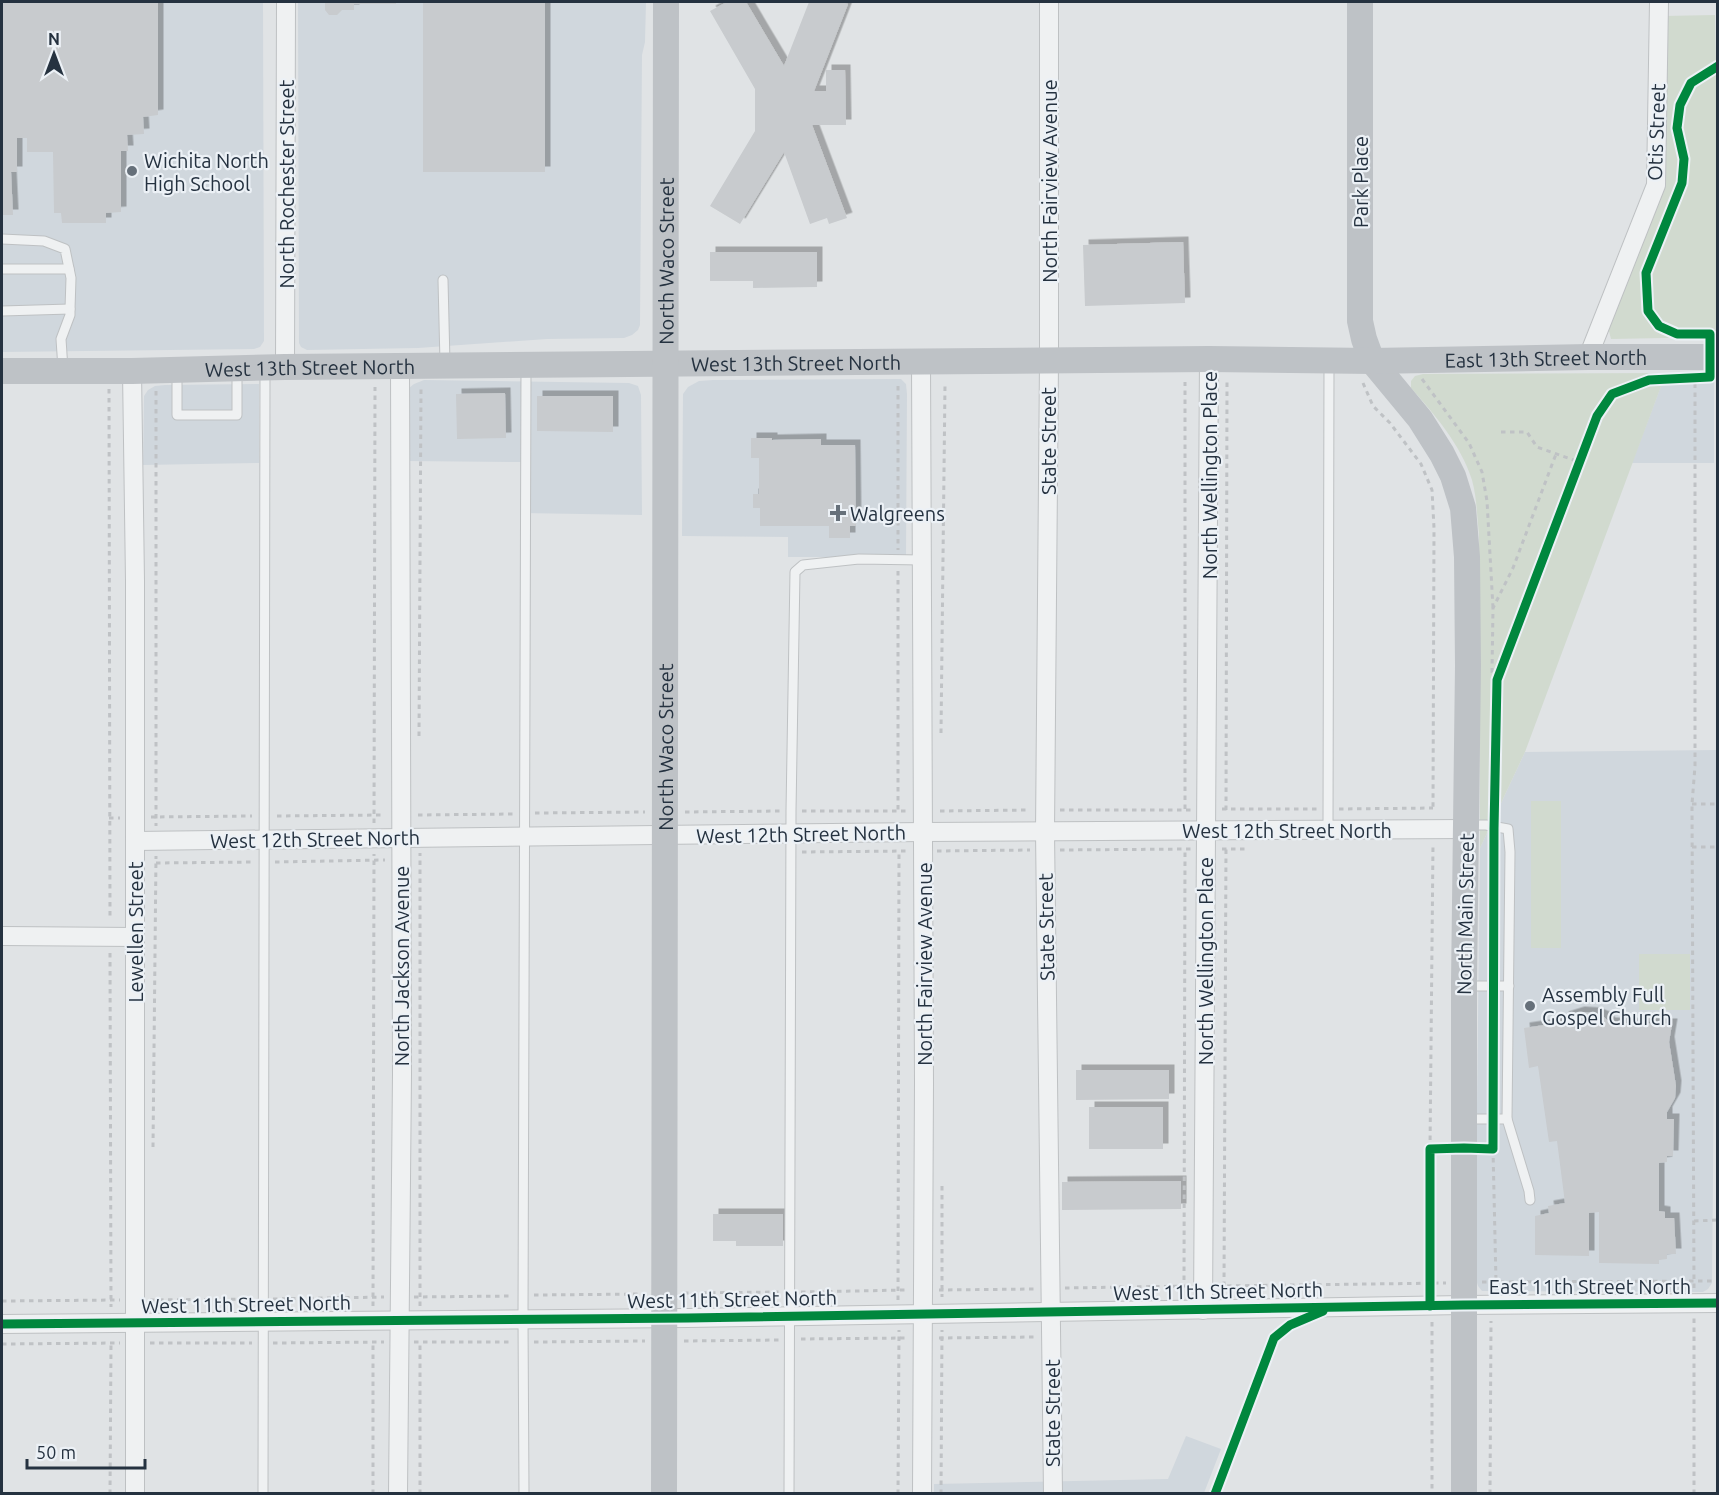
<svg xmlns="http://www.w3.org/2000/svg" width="1719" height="1495" font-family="Ubuntu,sans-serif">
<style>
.built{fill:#d0d7dd}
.green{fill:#d1dacf}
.building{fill:#c8cbce;filter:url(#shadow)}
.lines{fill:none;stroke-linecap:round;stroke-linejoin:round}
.lane-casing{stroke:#bec1c3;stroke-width:11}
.street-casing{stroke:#bec1c3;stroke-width:20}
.path{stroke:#bfc2c5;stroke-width:3;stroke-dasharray:4.5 4.5;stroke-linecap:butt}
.lane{stroke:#eff1f2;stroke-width:9}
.street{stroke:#eff1f2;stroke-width:18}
.secondary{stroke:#bec2c6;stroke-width:26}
.cycleway-casing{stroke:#ecf1f6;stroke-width:13}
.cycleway{stroke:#00873e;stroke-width:9}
.poi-dot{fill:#66707a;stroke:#ecf1f6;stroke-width:2}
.labels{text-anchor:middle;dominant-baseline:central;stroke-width:4.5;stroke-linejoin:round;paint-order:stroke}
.street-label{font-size:20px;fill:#253240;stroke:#ecf1f6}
.poi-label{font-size:20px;fill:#253240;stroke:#ecf1f6;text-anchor:start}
</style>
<defs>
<filter id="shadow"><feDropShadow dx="5.5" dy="-5.5" stdDeviation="0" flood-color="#0004"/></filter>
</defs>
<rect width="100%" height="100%" fill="#e0e3e5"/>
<!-- built -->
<g class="built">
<polygon points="2,2 263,2 264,341 260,347 254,349 2,352"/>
<polygon points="298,2 646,2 645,42 642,55 640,325 638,330 632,335 624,338 547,339 418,348 307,350 301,347 299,343"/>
<polygon points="1666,373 1708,373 1712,376 1714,381 1714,463 1632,463"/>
<polygon points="901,379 906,384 907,394 906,557 788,557 788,537 682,536 683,394 688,387 699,381 713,380"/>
<polygon points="424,380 629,383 638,386 641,395 642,515 521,513 521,462 406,461 409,388 414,384"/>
<polygon points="259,384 259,463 143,465 144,396 148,390 155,386 165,385"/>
<polygon points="1717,750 1712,1283 1708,1289 1703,1292 1482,1291 1478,1286 1475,1276 1480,848 1525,752"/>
<polygon points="1186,1436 1221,1449 1204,1493 934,1494 934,1484 1168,1479"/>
</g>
<!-- green -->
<g class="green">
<polygon points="1715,15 1718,157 1717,337 1611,339 1608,327 1661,184 1663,16"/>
<path d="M1666 373 1525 752 1480 848 1479 535C1477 517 1477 498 1472 480 1461 445 1435 415 1411 388V381L1415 376 1423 374Z"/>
<rect x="1531" y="801" width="30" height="147"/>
<rect x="1639" y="954" width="51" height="56"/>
</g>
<!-- building -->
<g class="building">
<polygon points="2,2 158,2 158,115 143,117 144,134 127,135 128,151 121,151 121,212 106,213 106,223 62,223 61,213 54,213 53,152 27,152 27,138 17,138 17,172 11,172 13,215 2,215"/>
<polygon points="326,2 396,2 396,4 354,4 354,10 342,10 337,15 329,15 325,10 325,3"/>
<rect x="423" y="2" width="122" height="170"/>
<polygon points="727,2 746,2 784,66 809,2 842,2 848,4 814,91 826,91 826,70 845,70 846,125 812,125 847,218 829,224 827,218 810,224 784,152 740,224 710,206 755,131 755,89 710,11"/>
<polygon points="1183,242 1185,303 1085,306 1083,245"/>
<polygon points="710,252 817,252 817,287 753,288 753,281 710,281"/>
<polygon points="505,393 506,438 457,439 456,394"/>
<polygon points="537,396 613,396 613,432 537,431"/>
<polygon points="751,438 772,438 772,440 821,439 821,445 855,445 856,526 850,526 850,538 829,538 829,526 760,526 760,508 753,508 753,494 759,494 759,458 751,458"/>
<polygon points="1579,1012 1595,1013 1604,1017 1610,1023 1672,1024 1669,1042 1676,1086 1675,1098 1667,1112 1667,1119 1674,1119 1673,1156 1667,1156 1667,1162 1659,1163 1659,1211 1665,1212 1665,1218 1674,1218 1676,1254 1667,1254 1667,1259 1659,1260 1659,1264 1599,1263 1599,1212 1589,1213 1589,1256 1535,1255 1535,1216 1549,1213 1548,1206 1565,1203 1557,1141 1549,1142 1538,1066 1529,1068 1524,1028 1565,1022 1563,1017"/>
<polygon points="1076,1070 1169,1070 1169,1099 1076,1100"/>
<rect x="1089" y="1107" width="74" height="42"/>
<polygon points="1181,1181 1181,1209 1062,1210 1062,1182"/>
<polygon points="713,1214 783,1214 783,1246 736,1246 736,1241 713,1241"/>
</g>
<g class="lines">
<defs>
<g id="lane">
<polyline points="2,239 44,241 65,249 71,278 70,309 70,315 61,339 63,369"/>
<polyline points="2,269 69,269"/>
<polyline points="443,280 445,363"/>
<polyline points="2,311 70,309"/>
<polyline points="177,372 177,415 237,415 237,370"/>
<polyline points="1468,825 1486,825 1508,829 1510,852 1507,1119"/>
<polyline points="1328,830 1329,363"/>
<polyline points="1467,986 1509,986"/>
<polyline points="1466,1119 1507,1119 1529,1191 1530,1200"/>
<polyline points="263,1494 265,368"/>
<polyline points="524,1494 523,1319 526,368"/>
<polyline points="789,1494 791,811 795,572 803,565 859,559 922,560"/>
</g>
<g id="street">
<polyline points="1049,2 1049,361 1045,832 1053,1494"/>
<polyline points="1588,357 1656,185 1659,2"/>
<polyline points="921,362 924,1083 922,1494"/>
<polyline points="285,367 286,2"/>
<polyline points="132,371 135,581 135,1494"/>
<polyline points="135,841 923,832 1466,829"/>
<polyline points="2,936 135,937"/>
<polyline points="1203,1310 1209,359"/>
<polyline points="2,1324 688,1318 1463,1305 1718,1303"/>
<polyline points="398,1494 402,1074 400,366"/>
</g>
</defs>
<!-- lane casing -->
<use href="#lane" class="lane-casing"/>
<!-- street casing -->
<use href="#street" class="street-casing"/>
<!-- path -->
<g class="path">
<polyline points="1422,379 1469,443 1482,472 1487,501 1493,608"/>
<polyline points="1363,383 1373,406 1390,423 1421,464 1432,490 1434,528 1433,808"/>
<polyline points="898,386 898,550"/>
<polyline points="109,389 110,920"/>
<polyline points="156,391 156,826"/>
<polyline points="1501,432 1527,432 1537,447 1579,462"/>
<polyline points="898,571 898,811"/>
<polyline points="1497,680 1492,672 1493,608 1513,568 1556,454"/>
<polyline points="941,733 945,385"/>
<polyline points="419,736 421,387"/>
<polyline points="1692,804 1718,804"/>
<polyline points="1185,809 1185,382"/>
<polyline points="1222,809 1317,809"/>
<polyline points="1339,809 1433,808"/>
<polyline points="1060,810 1191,810"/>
<polyline points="1226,810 1227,381"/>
<polyline points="802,811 906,811"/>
<polyline points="940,811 1029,810"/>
<polyline points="685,812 780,811"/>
<polyline points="535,813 645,812"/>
<polyline points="418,815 513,814"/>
<polyline points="277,816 384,815"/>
<polyline points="151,817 252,816"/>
<polyline points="109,818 120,818"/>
<polyline points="374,823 375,387"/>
<polyline points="1692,847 1718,847"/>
<polyline points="1222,849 1246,849"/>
<polyline points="1060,850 1192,849"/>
<polyline points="937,851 1030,850"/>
<polyline points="802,852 907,851"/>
<polyline points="275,862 385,860"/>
<polyline points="156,863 254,862"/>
<polyline points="110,953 111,1307"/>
<polyline points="153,1147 156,856"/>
<polyline points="1430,1149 1433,844"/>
<polyline points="1493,1149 1496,1282"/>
<polyline points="942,1186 942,1297"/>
<polyline points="1694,1221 1718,1220"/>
<polyline points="1184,1280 1185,849"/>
<polyline points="1482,1282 1718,1281"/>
<polyline points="1218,1286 1446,1283"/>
<polyline points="1224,1286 1226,847"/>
<polyline points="1065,1288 1188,1286"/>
<polyline points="1694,1288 1692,804 1695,766 1695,378"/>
<polyline points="939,1290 1035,1289"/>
<polyline points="801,1292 906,1290"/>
<polyline points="684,1293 780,1292"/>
<polyline points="534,1295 645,1294"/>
<polyline points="414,1297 513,1296"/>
<polyline points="273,1299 384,1297"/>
<polyline points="150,1300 252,1299"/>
<polyline points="898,1300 899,850"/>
<polyline points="2,1301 120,1300"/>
<polyline points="373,1306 374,854"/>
<polyline points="420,1306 420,853"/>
<polyline points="1432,1322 1432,1494"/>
<polyline points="939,1338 1035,1337"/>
<polyline points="801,1339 906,1338"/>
<polyline points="684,1341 780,1340"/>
<polyline points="414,1342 513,1342"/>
<polyline points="534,1342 645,1341"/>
<polyline points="150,1343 252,1343"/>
<polyline points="273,1343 384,1342"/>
<polyline points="2,1344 120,1343"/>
<polyline points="110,1494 111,1343"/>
<polyline points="373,1494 373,1343"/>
<polyline points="420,1494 420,1342"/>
<polyline points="898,1494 899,1330"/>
<polyline points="941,1494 942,1330"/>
<polyline points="1490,1494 1491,1321"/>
<polyline points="1694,1494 1694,1318"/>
</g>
<!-- lane -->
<use href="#lane" class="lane"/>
<!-- street -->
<use href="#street" class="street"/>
<!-- secondary -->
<g class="secondary">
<polyline points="1360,2 1360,321 1364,339 1372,361 1420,419 1442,454 1453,476 1463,508 1467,557 1468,666 1464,983 1464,1494"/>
<path id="s1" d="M2 371H132L285 367 629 364 1209 359 1372 361 1588 357H1718"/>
<path id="s2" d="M664 1494 666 2"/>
</g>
<defs>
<g id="cycleway">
<polyline points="1430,1306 1430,1149 1464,1148 1493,1149 1494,829 1497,680 1597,416 1612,394 1649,380 1710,377 1710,334 1677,334 1659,326 1648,311 1646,273 1682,183 1684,159 1677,128 1680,105 1691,83 1718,66"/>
<polyline points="2,1324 688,1318 1463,1305 1718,1303"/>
<polyline points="1215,1494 1274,1338 1290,1325 1323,1311"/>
</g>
</defs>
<!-- cycleway casing -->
<use href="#cycleway" class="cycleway-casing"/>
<!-- cycleway -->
<use href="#cycleway" class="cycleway"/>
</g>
<!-- markers -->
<g class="poi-dot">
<circle cx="132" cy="171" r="6"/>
<path d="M835 504h6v6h6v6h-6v6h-6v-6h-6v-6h6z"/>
<circle cx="1530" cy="1006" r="6"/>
</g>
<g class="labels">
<!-- street labels -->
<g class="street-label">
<text transform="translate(1656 132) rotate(-88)">Otis Street</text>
<text transform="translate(1049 181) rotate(-90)">North Fairview Avenue</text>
<text transform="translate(1360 182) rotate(-90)">Park Place</text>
<text transform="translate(286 184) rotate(-90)">North Rochester Street</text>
<text stroke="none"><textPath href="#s2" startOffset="1233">North Waco Street</textPath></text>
<text stroke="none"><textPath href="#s1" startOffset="1544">East 13th Street North</textPath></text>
<text stroke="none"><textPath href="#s1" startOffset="794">West 13th Street North</textPath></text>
<text stroke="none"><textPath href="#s1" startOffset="308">West 13th Street North</textPath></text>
<text transform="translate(1048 441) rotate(-90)">State Street</text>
<text transform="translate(1209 475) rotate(-90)">North Wellington Place</text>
<text stroke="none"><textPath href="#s2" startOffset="747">North Waco Street</textPath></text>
<text x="1287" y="830">West 12th Street North</text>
<text transform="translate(801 834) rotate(-1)">West 12th Street North</text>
<text transform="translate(315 839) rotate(-1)">West 12th Street North</text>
<text transform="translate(1465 914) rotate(-89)">North Main Street</text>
<text transform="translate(1046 927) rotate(-91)">State Street</text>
<text transform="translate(135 932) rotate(-90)">Lewellen Street</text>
<text transform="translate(1205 961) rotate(-90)">North Wellington Place</text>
<text transform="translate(924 964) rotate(-90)">North Fairview Avenue</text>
<text transform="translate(401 966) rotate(-90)">North Jackson Avenue</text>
<text x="1590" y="1286">East 11th Street North</text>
<text transform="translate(1218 1291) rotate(-1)">West 11th Street North</text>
<text transform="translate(732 1299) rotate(-1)">West 11th Street North</text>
<text transform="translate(246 1304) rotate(-1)">West 11th Street North</text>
<text transform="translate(1052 1413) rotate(-90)">State Street</text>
</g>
<!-- poi labels -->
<g class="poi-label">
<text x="144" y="160">Wichita North<tspan x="144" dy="23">High School</tspan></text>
<text x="850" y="513">Walgreens</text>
<text x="1542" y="994">Assembly Full<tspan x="1542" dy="23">Gospel Church</tspan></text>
</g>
</g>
<!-- border -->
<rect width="1719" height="1495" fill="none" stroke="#253240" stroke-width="6"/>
<!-- north arrow -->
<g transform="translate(54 54)" stroke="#ecf1f6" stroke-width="4.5" paint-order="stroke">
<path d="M0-4.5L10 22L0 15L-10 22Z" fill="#253240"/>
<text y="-9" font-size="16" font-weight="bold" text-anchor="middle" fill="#253240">N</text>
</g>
<!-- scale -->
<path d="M27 1459v9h118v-9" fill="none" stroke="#253240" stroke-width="3"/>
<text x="36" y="1459" font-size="18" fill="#253240" stroke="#ecf1f6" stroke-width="4.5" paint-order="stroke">50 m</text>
</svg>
